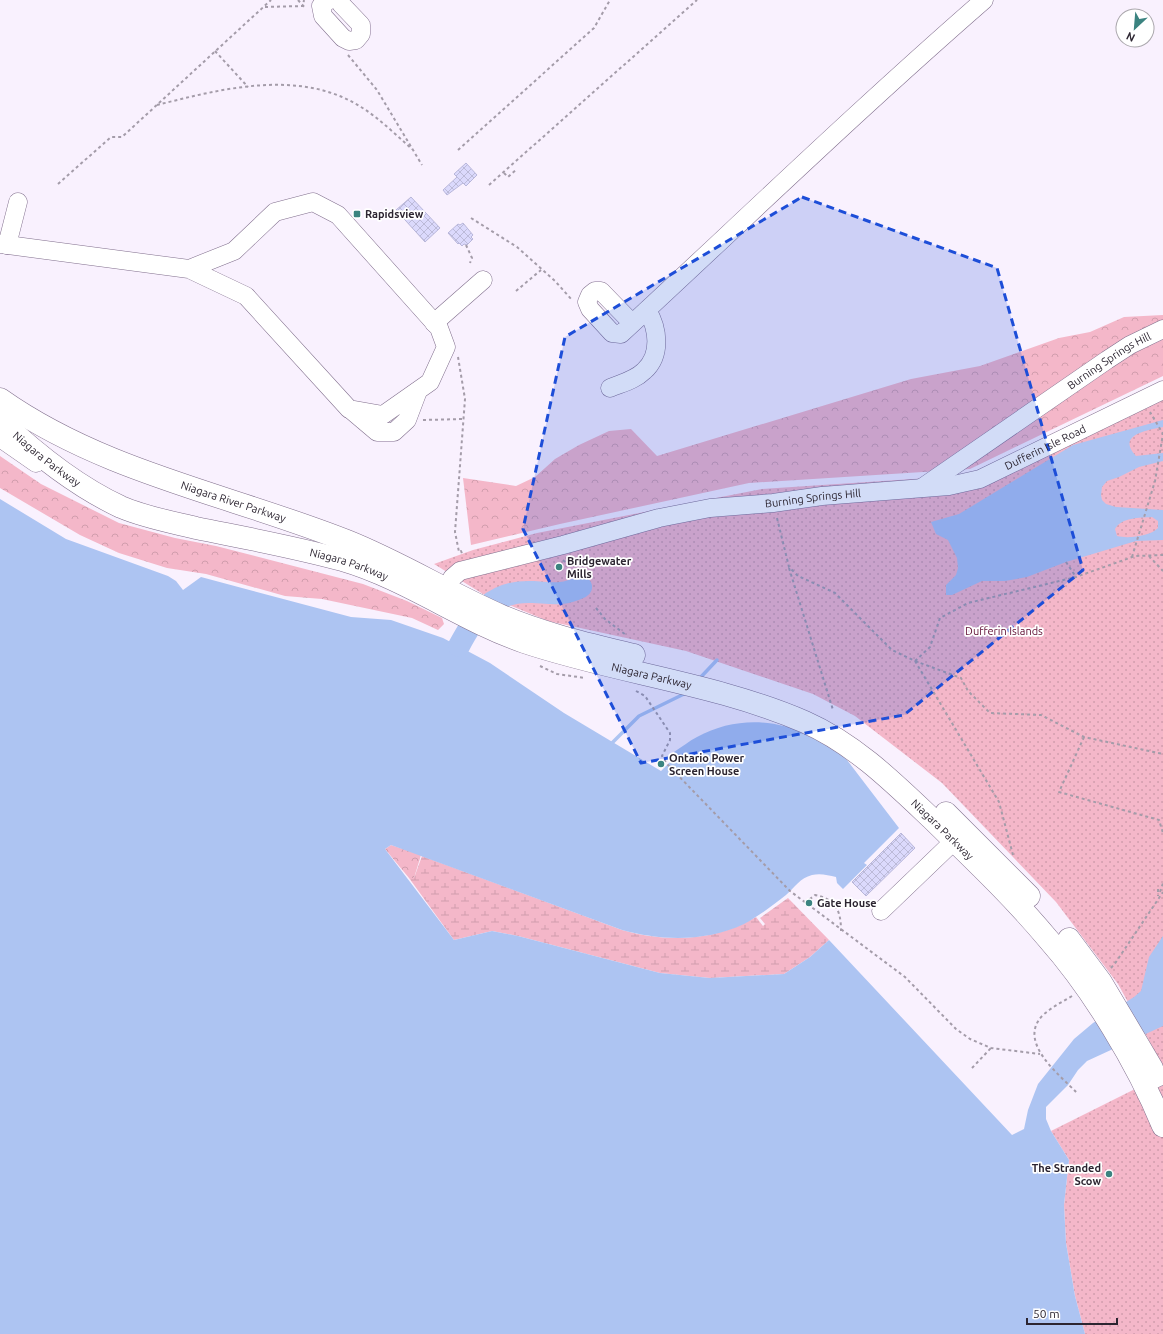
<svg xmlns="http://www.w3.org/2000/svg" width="1163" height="1334" font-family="Ubuntu,sans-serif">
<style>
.forest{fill:url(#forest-crowns)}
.wetland{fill:url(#wetland-marsh)}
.park{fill:url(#park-dots)}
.water{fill:#adc4f2;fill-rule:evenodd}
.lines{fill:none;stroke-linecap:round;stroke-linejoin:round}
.stream{stroke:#adc4f2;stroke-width:3.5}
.river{stroke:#adc4f2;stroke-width:22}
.building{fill:url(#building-cross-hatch);stroke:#b9b7da}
.minor-casing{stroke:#816f8d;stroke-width:19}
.major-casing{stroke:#816f8d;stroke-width:23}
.path{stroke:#a49ca9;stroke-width:2;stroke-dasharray:3 3;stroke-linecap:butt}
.minor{stroke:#fff;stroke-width:18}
.major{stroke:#fff;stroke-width:22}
.marked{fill:#1d4ed8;fill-opacity:0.2;stroke:#1d4ed8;stroke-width:3;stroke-dasharray:8 5;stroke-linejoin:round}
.poi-dot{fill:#3b8380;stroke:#fff;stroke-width:1.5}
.labels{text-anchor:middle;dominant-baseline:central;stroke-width:3.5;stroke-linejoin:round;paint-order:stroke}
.poi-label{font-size:11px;font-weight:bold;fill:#2c2531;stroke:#fff;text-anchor:start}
.street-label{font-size:11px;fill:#2c2531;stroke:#fff}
.park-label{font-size:11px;fill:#600e33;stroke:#fff}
</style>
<defs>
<pattern id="forest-crowns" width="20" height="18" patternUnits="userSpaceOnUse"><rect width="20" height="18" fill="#f4b7c9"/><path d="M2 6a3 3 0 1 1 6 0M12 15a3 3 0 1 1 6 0" fill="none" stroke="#d19dad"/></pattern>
<pattern id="wetland-marsh" width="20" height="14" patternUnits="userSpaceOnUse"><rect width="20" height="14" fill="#f4b7c9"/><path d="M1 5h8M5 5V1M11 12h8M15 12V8" fill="none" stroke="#d19dad"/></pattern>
<pattern id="park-dots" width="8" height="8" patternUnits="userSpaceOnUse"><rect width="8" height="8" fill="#f4b7c9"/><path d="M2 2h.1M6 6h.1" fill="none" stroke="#d19dad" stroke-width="1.8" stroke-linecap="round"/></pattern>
<pattern id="building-cross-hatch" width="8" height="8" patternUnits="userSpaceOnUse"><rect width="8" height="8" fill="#dbd9fc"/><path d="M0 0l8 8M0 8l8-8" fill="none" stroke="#bcbad8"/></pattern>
</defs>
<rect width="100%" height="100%" fill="#f9f1fe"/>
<!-- forest -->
<g class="forest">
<polygon points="1163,315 1163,376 970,469 749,483 560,524 471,545 463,478 516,486 535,477 555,459 579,445 609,431 631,429 657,456 911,379 980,366 1059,338 1090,332 1124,317"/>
<polygon points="0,456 41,484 119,523 175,538 216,546 363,584 407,601 442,618 444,624 438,630 412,618 322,599 285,596 206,574 167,568 119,553 80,535 0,488"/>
<polygon points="391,845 421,855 414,878 409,878 385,849"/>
</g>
<!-- wetland -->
<path class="wetland" d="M422 856 622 930C667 943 715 941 756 917L763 926 765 924 760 918 788 898 829 940 810 957 784 974 710 978 660 973 518 936 492 931 454 940 409 878H414Z"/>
<!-- park -->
<g class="park">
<polygon points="1163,381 1163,1066 1118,984 1056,902 942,783 855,716 813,694 686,651 548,621 483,594 434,564 473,550 537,533 762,489 973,475"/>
<polygon points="1163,1075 1163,1334 1085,1334 1075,1296 1066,1243 1064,1205 1069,1160 1051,1131"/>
</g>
<!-- water -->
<g class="water">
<path d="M1163 420V427C1147 430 1116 435 1136 456L1163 453V461L1139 467 1119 477 1107 481 1102 487 1101 495 1102 500 1106 504 1116 507 1163 510V540L1136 541 1066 562 1027 577 1005 581H982L952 595H946V585L956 575 958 568 957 558 948 540 936 534 931 522 959 514 1073 445ZM1152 517 1158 521V528C1151 536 1128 539 1117 536L1115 529C1122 517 1139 518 1152 517Z"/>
<path d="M0 499 66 539 168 576 176 581 183 590 201 577 351 617 391 620 443 638 490 663 564 713 661 771 675 757 674 752C682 747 689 741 697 737 748 709 805 723 847 760L899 828 864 863 867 865 843 889 837 883 836 877C828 875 820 873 812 875 800 878 795 887 786 895 773 905 759 916 744 924 706 942 661 941 622 930L391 845 385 849 454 940 492 931 518 936 660 973 710 978 784 974 810 957 829 940 1012 1135 1024 1129 1028 1110 1038 1084 1074 1039 1093 1023 1134 997 1141 991 1149 957 1163 936V1026L1087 1061 1078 1070 1068 1085 1046 1107V1119L1051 1131 1069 1160 1064 1205 1066 1243 1075 1296 1085 1334H0Z"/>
</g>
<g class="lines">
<!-- stream -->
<g class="stream">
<polyline points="699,679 717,660"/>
<polyline points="612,743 639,716 686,693"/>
</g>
<!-- river -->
<path class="river" d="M459 646C476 614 492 590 533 592 552 593 562 596 581 587"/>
</g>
<!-- building -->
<g class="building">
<polygon points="466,163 477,175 466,186 463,183 447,195 443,190 457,177 454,174"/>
<polygon points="411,197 440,228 425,242 396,210"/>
<polygon points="463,223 473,235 471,237 473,239 467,245 464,244 462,246 459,243 458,244 448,233 458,224 460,225"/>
<polygon points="901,833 915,848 866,896 852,882"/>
</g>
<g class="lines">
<defs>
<g id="minor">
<polyline points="329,0 321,6 323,16 343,38 349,41 356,40 361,34 361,25 341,4 340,0"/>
<polyline points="0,244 189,269 246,296 349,409 383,415 430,382 446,347 439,328 338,215 313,202 275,212 234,251 189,269"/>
<polyline points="7,245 18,202"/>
<polyline points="434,323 483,280"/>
<path d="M632 323 601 291H595L590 295 587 302 590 309 612 333 621 334C742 222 860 108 984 0"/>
<path d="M610 388C622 383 635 380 644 371 662 355 658 328 647 310"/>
<polyline points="351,410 377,432 394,432 407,420 418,391"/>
<polyline points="0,438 36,463"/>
<path id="s1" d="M923 487 1107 360 1130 345 1163 329"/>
<path id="s2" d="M440 600 452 578 460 571 563 545 659 518 710 508 773 503 822 496 949 486 980 479 1163 390"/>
<polyline points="881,911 954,841"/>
<polyline points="1144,1084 1163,1075"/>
</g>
<g id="major">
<path id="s3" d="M0 399C103 472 231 495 347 541 400 562 449 593 502 616 544 634 589 644 634 655"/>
<path id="s4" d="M0 420C36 454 76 486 121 507 144 517 171 522 196 528 245 538 295 547 342 560 407 579 461 620 524 642 616 673 715 683 805 722 855 744 895 784 934 821 973 859 1013 897 1048 939 1093 990 1137 1063 1163 1126"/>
<polyline points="946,813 1029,896"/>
<polyline points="1069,939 1101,982 1152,1068"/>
</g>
</defs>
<!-- minor casing -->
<use href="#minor" class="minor-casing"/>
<!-- major casing -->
<use href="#major" class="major-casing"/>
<!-- path -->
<g class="path">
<polyline points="298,0 306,9"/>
<polyline points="265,7 303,6 304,0"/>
<polyline points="215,51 248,87"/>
<polyline points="348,55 377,90 422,165"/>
<path d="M157 105C221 89 300 68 361 107 379 118 396 135 412 149"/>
<polyline points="458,150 594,28 610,0"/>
<polyline points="504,173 508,177 517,169"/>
<polyline points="58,184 111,137 122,137 271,0"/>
<polyline points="489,185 697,0"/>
<polyline points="471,218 517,247 555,281 572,300"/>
<polyline points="466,245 472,258 470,263"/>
<polyline points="516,291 541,270"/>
<polyline points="458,357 465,399 455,532 459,552 461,551 463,556"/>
<polyline points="423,420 464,419"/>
<polyline points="777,518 789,567 798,576 835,593 892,650 915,661 930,647 940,618 968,603 1076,577 1135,556 1163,555"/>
<polyline points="1149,556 1163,571"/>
<polyline points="1132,557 1155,481 1163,434 1150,412"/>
<polyline points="563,560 568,565"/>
<polyline points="1066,562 1076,577"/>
<polyline points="789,568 833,710"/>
<polyline points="596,608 605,619 626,635"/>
<polyline points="915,661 961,678 968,691 990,713 1041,715 1084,737 1163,754"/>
<polyline points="915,661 999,802 1013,855"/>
<polyline points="540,666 557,674 585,678"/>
<polyline points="636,691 645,696 670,733 670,740 662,756 667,764 790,891 905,977 956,1029 970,1039 991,1048 1040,1054"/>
<polyline points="1084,737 1059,792 1159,820 1163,833"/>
<polyline points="1158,889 1158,896"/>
<polyline points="1160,892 1163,883"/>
<path d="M805 903 815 895C836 899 841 911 841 931"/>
<polyline points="1111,968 1116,962 1163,892"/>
<path d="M1072 996C1062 1002 1052 1007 1043 1015 1016 1042 1060 1075 1077 1093"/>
<polyline points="972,1068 991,1048"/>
</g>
<!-- minor -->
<use href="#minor" class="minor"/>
<!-- major -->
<use href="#major" class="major"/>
</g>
<!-- marked area -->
<path class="marked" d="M802 197 997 268 1083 570 904 715 641 763 523 529 565 337Z"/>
<!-- markers -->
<g class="poi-dot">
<rect x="353" y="210" width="8" height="8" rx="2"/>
<circle cx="559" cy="567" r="4"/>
<circle cx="661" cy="764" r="4"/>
<circle cx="809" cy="903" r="4"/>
<circle cx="1109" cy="1174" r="4"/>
</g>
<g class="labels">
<!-- poi labels -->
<g class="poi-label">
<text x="365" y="214">Rapidsview</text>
<text x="567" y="561">Bridgewater<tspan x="567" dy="13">Mills</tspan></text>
<text x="669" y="758">Ontario Power<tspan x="669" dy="13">Screen House</tspan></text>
<text x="817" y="903">Gate House</text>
<text x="1101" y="1168" text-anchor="end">The Stranded<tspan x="1101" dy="13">Scow</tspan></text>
</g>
<!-- street labels -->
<g class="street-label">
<text stroke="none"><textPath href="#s1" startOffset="225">Burning Springs Hill</textPath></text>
<text stroke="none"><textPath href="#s2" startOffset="638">Dufferin Isle Road</textPath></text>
<text stroke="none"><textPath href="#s4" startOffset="61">Niagara Parkway</textPath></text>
<text stroke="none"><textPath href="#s2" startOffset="397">Burning Springs Hill</textPath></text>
<text stroke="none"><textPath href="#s3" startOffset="256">Niagara River Parkway</textPath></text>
<text stroke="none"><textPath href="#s4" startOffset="385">Niagara Parkway</textPath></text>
<text stroke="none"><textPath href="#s4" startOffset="709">Niagara Parkway</textPath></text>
<text stroke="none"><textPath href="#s4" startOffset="1045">Niagara Parkway</textPath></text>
</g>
<!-- park labels -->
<g class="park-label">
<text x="1004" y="631">Dufferin Islands</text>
</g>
</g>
<!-- north arrow -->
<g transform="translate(1135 28) rotate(206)"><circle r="19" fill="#ffffff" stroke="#aba8ad"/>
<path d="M0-3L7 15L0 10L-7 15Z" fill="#3b8380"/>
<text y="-6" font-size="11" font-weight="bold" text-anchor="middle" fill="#2c2531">N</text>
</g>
<!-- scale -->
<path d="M1027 1318v6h90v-6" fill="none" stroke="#2c2531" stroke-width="2"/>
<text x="1033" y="1318" font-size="12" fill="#2c2531" stroke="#ffffff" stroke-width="3" paint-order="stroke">50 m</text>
</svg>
